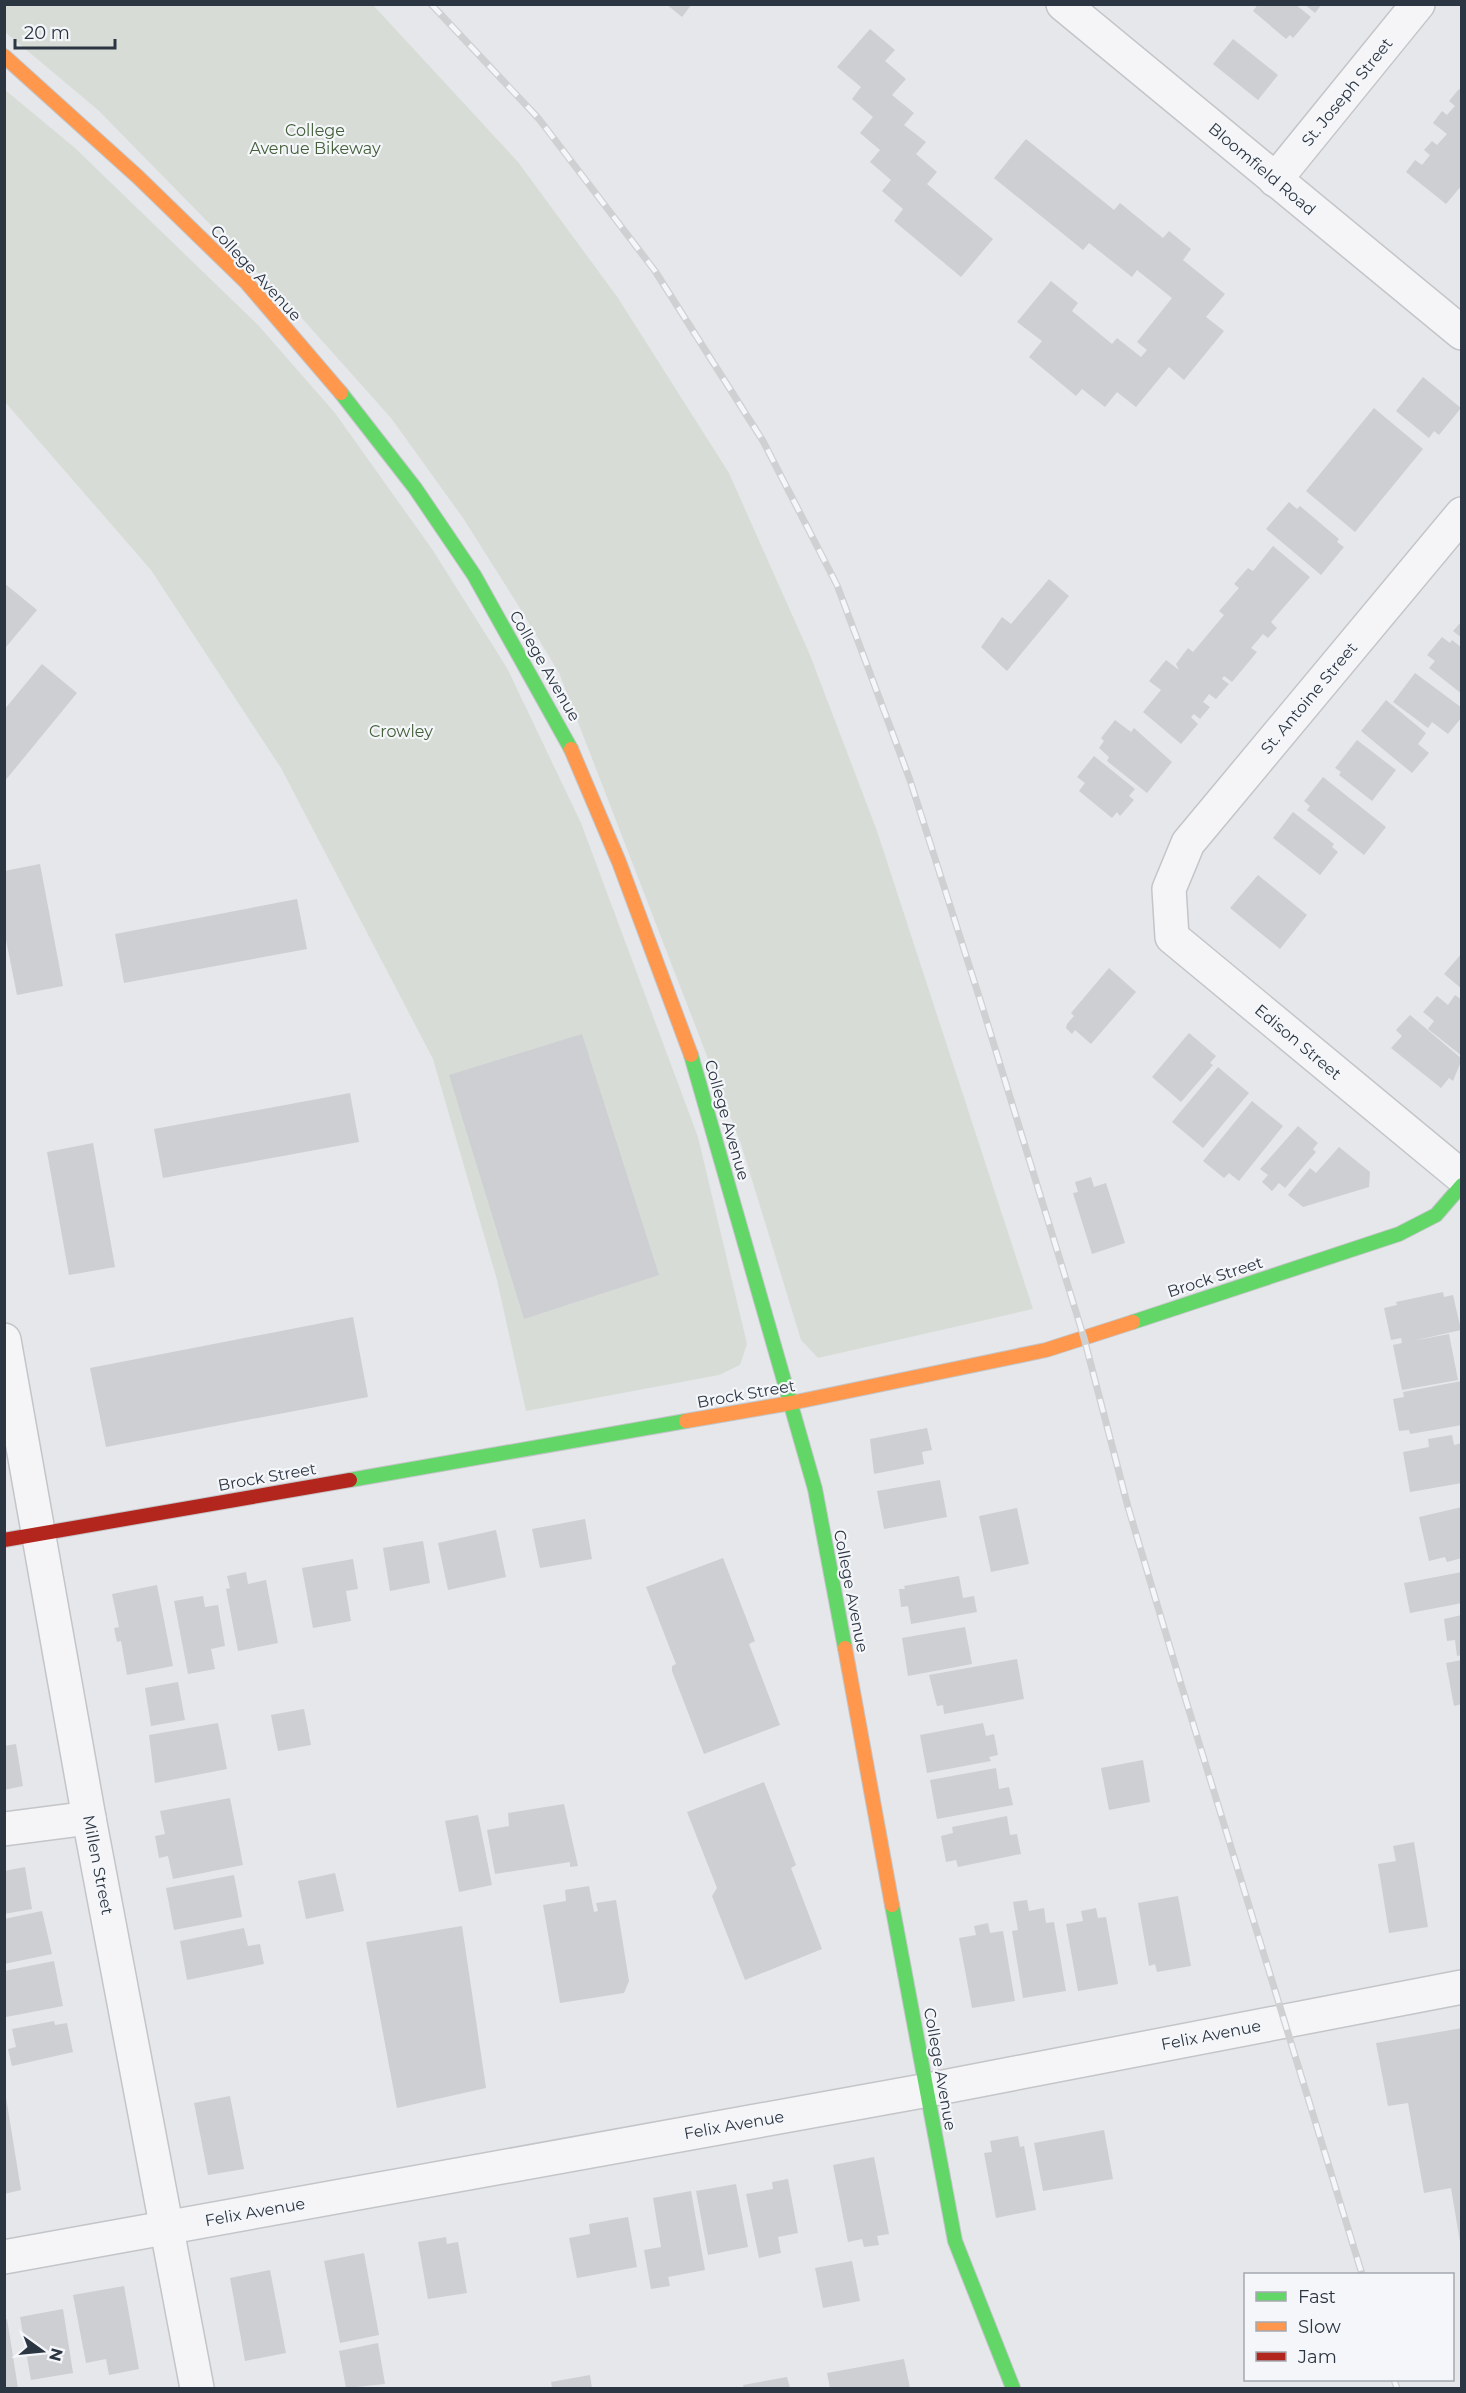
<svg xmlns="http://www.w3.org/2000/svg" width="1466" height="2393" font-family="Montserrat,sans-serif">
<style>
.green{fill:#d7ddd6}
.building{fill:#cdcfd2}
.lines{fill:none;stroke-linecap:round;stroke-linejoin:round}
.street-casing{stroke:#c3c5c8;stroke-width:36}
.fast-casing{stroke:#c3c5c8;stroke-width:16}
.slow-casing{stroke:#c3c5c8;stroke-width:16}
.jam-casing{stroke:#c3c5c8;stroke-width:16}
.street{stroke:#f5f5f7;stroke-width:33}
.fast{stroke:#63d668;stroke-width:14}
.slow{stroke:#ff974d;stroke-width:14}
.jam{stroke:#b3261e;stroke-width:14}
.rail-casing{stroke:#cfd0d2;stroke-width:7}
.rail{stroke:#f4f6f9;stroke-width:4.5;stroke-dasharray:14;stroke-linecap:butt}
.labels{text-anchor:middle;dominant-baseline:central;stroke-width:4.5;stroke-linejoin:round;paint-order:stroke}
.street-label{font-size:16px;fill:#2c3643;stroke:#f4f6f9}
.park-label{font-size:16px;fill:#445f3a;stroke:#f4f6f9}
</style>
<rect width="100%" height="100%" fill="#e5e7ea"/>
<!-- green -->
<g class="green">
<polygon points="4,5 373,5 518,162 618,298 729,473 810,655 877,831 1033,1309 818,1358 801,1340 741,1144 559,673 518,605 463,518 391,418 299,315 98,110 5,32"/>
<polygon points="4,89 75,148 258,325 335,413 432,549 507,668 581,823 698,1137 747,1344 740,1365 719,1375 526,1411 497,1280 433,1059 281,768 151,570 5,402"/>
</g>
<!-- building -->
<g class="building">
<polygon points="666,4 692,4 682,17"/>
<polygon points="1258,4 1295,4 1311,17 1293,38 1290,35 1286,39 1253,11"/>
<polygon points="1304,4 1322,4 1315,13"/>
<polygon points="870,29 895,50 885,61 906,79 892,95 914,113 904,125 926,142 916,154 937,172 927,184 993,239 961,277 894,221 903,209 882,191 891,180 870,162 880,150 860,133 873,117 852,99 861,87 837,67"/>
<polygon points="1233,39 1278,75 1258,100 1213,64"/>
<polygon points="1459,89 1462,91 1462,185 1446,204 1406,172 1415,160 1422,165 1430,155 1424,150 1432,141 1437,145 1447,134 1433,123 1442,111 1447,115 1455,106 1449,101"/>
<polygon points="1026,139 1114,210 1120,203 1163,238 1169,231 1191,249 1183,260 1225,294 1206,317 1224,331 1184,380 1169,367 1136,407 1117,392 1105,407 1082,389 1076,396 1029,357 1042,341 1017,322 1051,281 1078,303 1072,311 1112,344 1117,338 1141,357 1147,350 1137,342 1172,298 1137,270 1132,277 1089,243 1083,250 994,178"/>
<polygon points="1423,377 1461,408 1439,435 1434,431 1429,438 1396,411"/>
<polygon points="1374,408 1423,449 1355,532 1306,491"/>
<polygon points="1289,502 1297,509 1300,506 1339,539 1337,542 1344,547 1321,575 1266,529"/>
<polygon points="1273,546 1310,577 1271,622 1277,628 1268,638 1263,634 1251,648 1257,652 1232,682 1224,676 1222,679 1229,684 1216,699 1209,694 1203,702 1210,707 1200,719 1194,714 1191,717 1198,724 1181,744 1143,712 1161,690 1149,681 1166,660 1179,670 1176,664 1188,648 1193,652 1224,615 1219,611 1239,588 1234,584 1248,568 1253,571"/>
<polygon points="1049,579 1069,596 1007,671 981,647 1002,617 1011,624"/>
<polygon points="4,583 37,610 6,647 4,645"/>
<polygon points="1462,621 1462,638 1453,631"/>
<polygon points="1442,637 1450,643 1452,640 1462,648 1462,694 1429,668 1435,661 1427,655"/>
<polygon points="42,664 77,693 4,782 4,710"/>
<polygon points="1415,673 1462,708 1462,717 1448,734 1432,722 1428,728 1393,702"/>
<polygon points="1386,700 1426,733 1418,744 1429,753 1412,773 1361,731"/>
<polygon points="1115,720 1131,732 1134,728 1172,762 1147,793 1107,761 1109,757 1099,748 1104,741 1101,738"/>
<polygon points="1357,740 1396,770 1372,801 1339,775 1341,772 1335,768"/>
<polygon points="1094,756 1135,789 1129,796 1134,800 1120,816 1117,812 1112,818 1079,791 1085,783 1077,777"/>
<polygon points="1323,777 1386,827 1364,855 1307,810 1310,806 1304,801"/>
<polygon points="1293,812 1334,844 1332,847 1338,852 1320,875 1273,838"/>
<polygon points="40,864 63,986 17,995 4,930 4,871"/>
<polygon points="1258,875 1307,915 1280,949 1230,908"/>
<polygon points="297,899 307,949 124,983 115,934"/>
<polygon points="1462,953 1462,989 1444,974"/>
<polygon points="1109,968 1136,992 1091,1044 1075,1030 1072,1034 1066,1028 1067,1024 1074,1016 1071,1013"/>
<polygon points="1455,995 1462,1000 1462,1056 1428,1029 1434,1021 1423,1012 1437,996 1448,1005"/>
<polygon points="1410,1015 1462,1059 1453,1081 1449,1078 1441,1088 1391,1048 1402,1036 1396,1030"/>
<polygon points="1189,1033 1216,1056 1210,1063 1213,1065 1181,1102 1152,1077"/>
<polygon points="582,1034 659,1275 524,1319 449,1075"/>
<polygon points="1218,1067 1249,1093 1203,1148 1172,1122"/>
<polygon points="350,1093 359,1142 163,1178 154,1129"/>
<polygon points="1252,1101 1283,1126 1239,1181 1229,1173 1224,1178 1203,1161"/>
<polygon points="1298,1126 1318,1143 1313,1149 1316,1152 1285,1188 1279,1183 1272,1191 1262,1182 1268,1175 1260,1169"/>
<polygon points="93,1143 115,1267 69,1275 47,1152"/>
<polygon points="1339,1147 1370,1172 1369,1187 1303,1207 1288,1195 1310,1168 1316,1173"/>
<polygon points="1091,1177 1094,1187 1106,1183 1125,1243 1092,1254 1073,1193 1078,1192 1075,1182"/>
<polygon points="1443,1292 1444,1297 1453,1295 1461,1330 1412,1341 1449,1334 1458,1380 1402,1390 1393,1345 1402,1343 1401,1338 1391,1340 1384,1308 1397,1305 1396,1302"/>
<polygon points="353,1317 368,1397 106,1447 90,1368"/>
<polygon points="1462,1381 1462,1425 1410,1434 1409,1430 1399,1431 1393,1399 1404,1397 1403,1392"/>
<polygon points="927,1428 932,1450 922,1452 924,1464 874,1474 870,1439"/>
<polygon points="1452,1435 1454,1445 1462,1443 1462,1483 1410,1492 1403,1452 1429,1447 1428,1439"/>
<polygon points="940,1480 947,1517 884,1529 877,1491"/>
<polygon points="1462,1507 1462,1558 1447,1562 1445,1557 1429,1561 1419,1517"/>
<polygon points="1017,1508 1029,1564 991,1572 979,1516"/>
<polygon points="585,1519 592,1559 540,1568 532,1529"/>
<polygon points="496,1530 506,1577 448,1590 438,1543"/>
<polygon points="423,1541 430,1583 390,1591 383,1548"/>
<polygon points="723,1558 755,1641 749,1644 780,1725 704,1754 672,1671 672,1666 676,1664 646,1587"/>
<polygon points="353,1559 358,1589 346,1591 351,1621 313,1628 302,1568"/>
<polygon points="246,1572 248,1584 266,1580 278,1643 238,1651 226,1589 230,1588 227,1576"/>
<polygon points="1462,1572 1462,1603 1410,1613 1404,1583"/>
<polygon points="959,1576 963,1598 974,1596 977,1612 911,1624 908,1606 901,1607 899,1589 905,1589 904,1586"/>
<polygon points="157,1585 173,1666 127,1675 121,1641 117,1642 114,1628 119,1627 112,1594"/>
<polygon points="203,1596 205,1607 218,1605 225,1646 211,1649 215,1669 188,1674 174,1601"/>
<polygon points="1462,1615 1462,1655 1457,1656 1455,1640 1447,1641 1444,1619"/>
<polygon points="965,1627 972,1664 908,1676 902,1638"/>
<polygon points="1017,1659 1024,1699 944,1714 943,1705 937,1706 929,1675"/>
<polygon points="1462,1660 1462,1704 1454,1706 1446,1663"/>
<polygon points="178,1682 185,1720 151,1726 145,1688"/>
<polygon points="304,1709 311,1745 278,1751 271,1715"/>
<polygon points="218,1723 227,1769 155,1783 149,1735"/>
<polygon points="983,1723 986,1736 994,1734 998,1755 989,1757 991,1761 927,1773 920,1735"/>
<polygon points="16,1744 23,1786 4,1790 4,1746"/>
<polygon points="1143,1760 1150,1802 1109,1810 1101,1768"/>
<polygon points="996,1768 999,1789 1009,1787 1013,1805 937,1819 930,1780"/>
<polygon points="764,1782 796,1865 791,1868 822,1949 745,1980 712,1896 717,1888 687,1812"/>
<polygon points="230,1798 243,1865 173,1879 168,1856 159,1858 155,1836 165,1834 160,1811"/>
<polygon points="564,1804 578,1866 570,1867 570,1862 495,1874 487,1830 509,1826 508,1813"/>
<polygon points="478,1815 492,1885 459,1892 445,1821"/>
<polygon points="1007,1816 1010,1835 1017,1834 1021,1854 958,1867 956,1860 946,1862 941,1836 953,1833 952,1827"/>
<polygon points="1414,1842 1428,1927 1389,1933 1378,1864 1396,1861 1393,1846"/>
<polygon points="25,1867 32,1909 4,1914 4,1871"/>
<polygon points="335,1873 344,1911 306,1919 298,1881"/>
<polygon points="234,1875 242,1917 174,1930 166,1888"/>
<polygon points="589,1886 594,1912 598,1911 596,1903 616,1900 629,1981 624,1993 560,2003 543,1905 566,1901 565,1890"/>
<polygon points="1178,1896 1191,1966 1157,1972 1155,1964 1149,1966 1138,1903"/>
<polygon points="1027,1900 1029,1911 1044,1908 1046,1923 1054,1922 1066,1991 1023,1998 1012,1931 1018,1930 1013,1902"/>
<polygon points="1096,1908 1098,1918 1106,1917 1118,1984 1078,1991 1066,1924 1083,1921 1081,1911"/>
<polygon points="42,1911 52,1954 4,1964 4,1919"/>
<polygon points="988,1923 990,1933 1003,1931 1015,2001 972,2008 959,1938 976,1935 974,1926"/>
<polygon points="462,1926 486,2088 397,2108 366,1942"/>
<polygon points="244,1928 248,1946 260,1944 264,1964 187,1980 180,1941"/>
<polygon points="54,1961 63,2006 6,2017 4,1971"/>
<polygon points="54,2021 55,2025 67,2023 73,2052 12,2066 8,2049 16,2047 12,2029"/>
<polygon points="1462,2028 1462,2242 1460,2242 1451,2188 1424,2193 1408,2103 1388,2106 1376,2043"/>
<polygon points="4,2085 21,2190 4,2194"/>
<polygon points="230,2096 244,2169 208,2175 194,2103"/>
<polygon points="1104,2130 1113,2179 1043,2191 1034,2143"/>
<polygon points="1018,2136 1020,2147 1024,2146 1036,2210 996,2218 984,2153 992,2152 990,2141"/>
<polygon points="874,2157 889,2234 877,2236 879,2245 864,2247 862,2239 848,2242 833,2165"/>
<polygon points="788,2179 798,2233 778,2237 781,2253 759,2258 746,2194 773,2189 772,2182"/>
<polygon points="736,2184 748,2247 708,2255 696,2191"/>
<polygon points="691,2191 705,2270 668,2277 670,2286 651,2289 644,2250 661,2247 653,2198"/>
<polygon points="628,2217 637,2267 577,2278 569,2238 590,2234 589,2224"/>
<polygon points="446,2237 447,2244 458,2242 467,2293 428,2299 418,2242"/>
<polygon points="364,2253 379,2335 340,2343 324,2261"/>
<polygon points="852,2261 860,2301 823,2308 815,2268"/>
<polygon points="270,2270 286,2353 245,2361 230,2278"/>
<polygon points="124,2286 139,2369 109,2375 106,2359 86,2363 73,2295"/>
<polygon points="63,2309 73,2373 31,2380 20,2317"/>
<polygon points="7,2319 18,2388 4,2388 4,2320"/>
<polygon points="378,2343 385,2384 346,2388 339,2351"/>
<polygon points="904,2359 910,2388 830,2388 827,2373"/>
<polygon points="590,2375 592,2388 552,2388 551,2382"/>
<polygon points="787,2377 790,2388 744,2388 743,2385"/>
</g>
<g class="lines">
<defs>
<g id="street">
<polyline points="1063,4 1462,333"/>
<polyline points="1275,180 1418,4"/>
<polyline points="1462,514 1188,843 1169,889 1172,937 1462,1177"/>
<polyline points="4,1340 89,1818 197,2388"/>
<polyline points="4,1829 89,1818"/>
<polyline points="4,2257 928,2090 1462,1987"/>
</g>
<g id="fast">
<polyline points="341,393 415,488 474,575 571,749"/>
<polyline points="691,1055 815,1489 845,1648"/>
<polyline points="1133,1322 1399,1234 1436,1215 1462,1185"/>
<polyline points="350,1480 686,1421"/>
<polyline points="892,1905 955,2241 1013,2388"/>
</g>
<g id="slow">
<polyline points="4,56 138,177 246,282 341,393"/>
<polyline points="571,749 619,862 691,1055"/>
<polyline points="686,1421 791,1403 1046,1350 1133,1322"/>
<polyline points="845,1648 892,1905"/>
</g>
<polyline id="jam" points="4,1540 350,1480"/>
</defs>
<!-- street casing -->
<use href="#street" class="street-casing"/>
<!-- fast casing -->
<use href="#fast" class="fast-casing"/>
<!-- slow casing -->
<use href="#slow" class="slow-casing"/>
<!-- jam casing -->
<use href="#jam" class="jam-casing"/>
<!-- street -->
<use href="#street" class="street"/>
<!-- fast -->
<use href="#fast" class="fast"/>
<!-- slow -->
<use href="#slow" class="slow"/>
<!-- jam -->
<use href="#jam" class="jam"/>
<defs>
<g id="rail">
<polyline points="431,4 539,119 655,271 763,441 837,585 910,780 983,1009 1084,1338 1128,1507 1180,1681 1362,2274"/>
<polyline points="1394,2380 1397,2388"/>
</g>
</defs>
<!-- rail casing -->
<use href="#rail" class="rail-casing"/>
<!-- rail -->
<use href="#rail" class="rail"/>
</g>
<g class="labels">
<!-- street labels -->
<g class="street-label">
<text transform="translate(1347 92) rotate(-51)">St. Joseph Street</text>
<text transform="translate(1262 169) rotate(40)">Bloomfield Road</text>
<text transform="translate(256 273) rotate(47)">College Avenue</text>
<text transform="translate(545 666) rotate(60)">College Avenue</text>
<text transform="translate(1309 698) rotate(-50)">St. Antoine Street</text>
<text transform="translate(1298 1042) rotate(40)">Edison Street</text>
<text transform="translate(727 1120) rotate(74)">College Avenue</text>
<text transform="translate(1215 1277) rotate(-18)">Brock Street</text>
<text transform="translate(746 1394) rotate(-10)">Brock Street</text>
<text transform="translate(267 1477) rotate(-10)">Brock Street</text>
<text transform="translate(851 1591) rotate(79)">College Avenue</text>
<text transform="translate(98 1865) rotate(79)">Millen Street</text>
<text transform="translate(1211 2035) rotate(-11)">Felix Avenue</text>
<text transform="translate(940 2069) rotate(80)">College Avenue</text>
<text transform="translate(734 2125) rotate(-10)">Felix Avenue</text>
<text transform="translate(255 2212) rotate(-10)">Felix Avenue</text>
</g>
<!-- park labels -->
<g class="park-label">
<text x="315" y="130">College<tspan x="315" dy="18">Avenue Bikeway</tspan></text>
<text x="401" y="731">Crowley</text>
</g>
</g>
<!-- border -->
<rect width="1466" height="2393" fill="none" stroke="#2c3643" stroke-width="12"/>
<!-- legend -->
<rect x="1244" y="2273" width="210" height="108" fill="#f4f6f9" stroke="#a4a9b0" stroke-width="1.5"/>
<rect x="1256" y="2292" width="30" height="9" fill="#63d668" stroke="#a4a9b0" stroke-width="1.5"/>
<text x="1298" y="2303" font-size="18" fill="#2c3643">Fast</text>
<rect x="1256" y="2322" width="30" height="9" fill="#ff974d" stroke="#a4a9b0" stroke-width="1.5"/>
<text x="1298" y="2333" font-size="18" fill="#2c3643">Slow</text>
<rect x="1256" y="2352" width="30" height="9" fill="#b3261e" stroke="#a4a9b0" stroke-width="1.5"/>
<text x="1298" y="2363" font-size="18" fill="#2c3643">Jam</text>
<!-- north arrow -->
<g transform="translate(42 2351) rotate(105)" stroke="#f4f6f9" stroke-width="4.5" paint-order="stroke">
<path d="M0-4.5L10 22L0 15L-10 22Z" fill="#2c3643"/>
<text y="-9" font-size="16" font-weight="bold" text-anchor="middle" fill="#2c3643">N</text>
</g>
<!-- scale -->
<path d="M15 39v9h100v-9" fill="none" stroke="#2c3643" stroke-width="3"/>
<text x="24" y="39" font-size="18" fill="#2c3643" stroke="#f4f6f9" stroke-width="4.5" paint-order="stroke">20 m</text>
</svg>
